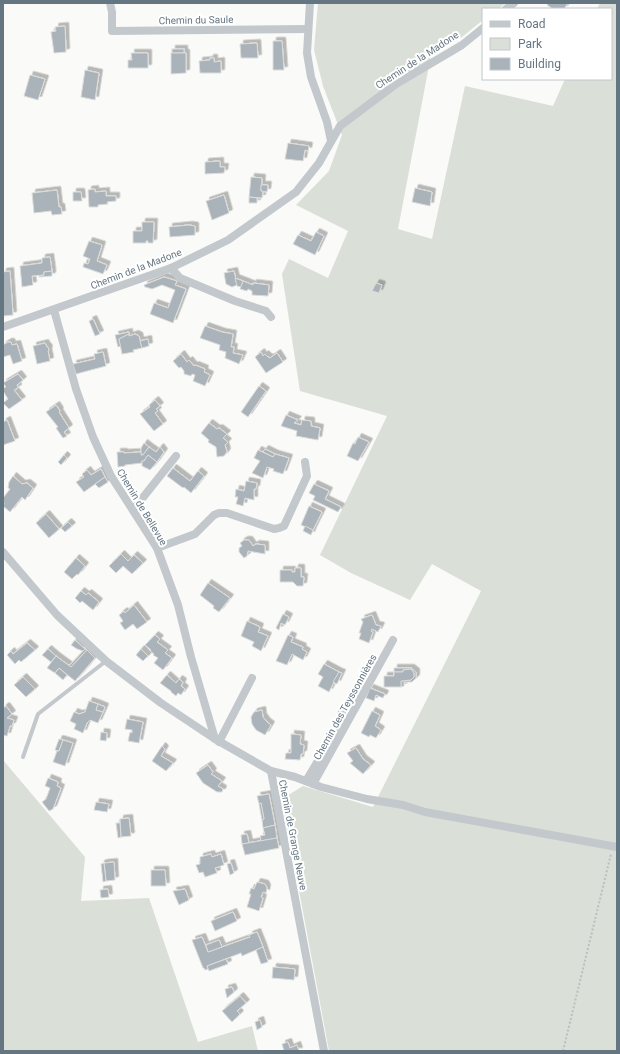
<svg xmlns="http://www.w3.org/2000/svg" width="620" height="1054" font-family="Roboto,sans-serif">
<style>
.green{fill:#dadfd7}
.building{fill:#aab3b9;stroke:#dcdcda;filter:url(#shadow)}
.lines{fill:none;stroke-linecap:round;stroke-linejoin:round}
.path{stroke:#bbbfc2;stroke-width:2;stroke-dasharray:2 2;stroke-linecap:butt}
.service{stroke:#c3c8cc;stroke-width:4}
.minor{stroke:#c3c8cc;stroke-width:8}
.labels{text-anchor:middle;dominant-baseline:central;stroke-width:4;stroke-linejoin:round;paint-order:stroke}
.street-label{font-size:10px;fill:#657683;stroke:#fff}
</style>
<defs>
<filter id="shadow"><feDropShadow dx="3.5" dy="-3.5" stdDeviation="0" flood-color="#0004"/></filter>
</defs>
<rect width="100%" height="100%" fill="#fafaf8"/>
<!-- green -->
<g class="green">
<polygon points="318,3 506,3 498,9 483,9 483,20 462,37 431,55 398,229 432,239 465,86 553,106 565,79 611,79 611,9 597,9 600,3 617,3 617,1051 329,1051 282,799 303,786 373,807 481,591 432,564 410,600 351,573 320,555 387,416 300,391 282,274 289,259 328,278 348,231 296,205 329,171 342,135 323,86 314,50"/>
<polygon points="3,760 85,857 81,901 149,898 198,1042 252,1026 258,1051 3,1051"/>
</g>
<!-- building -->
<g class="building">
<polygon points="549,3 568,3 564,9 553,9 547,5"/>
<polygon points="65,26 66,52 54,53 51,32 56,31 55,27"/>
<polygon points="273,41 282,41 284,70 273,70"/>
<polygon points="257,43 258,58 241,58 240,44"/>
<rect x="172" y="49" width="12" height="4"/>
<polygon points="131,53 148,53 148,68 128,68 128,60 132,60"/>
<polygon points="171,53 186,53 186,73 171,74"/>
<polygon points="210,58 214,58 214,62 221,61 221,73 200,73 199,61 210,60"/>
<polygon points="85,70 99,73 95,100 81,97"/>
<polygon points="30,75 45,79 38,100 24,96"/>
<polygon points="288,143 309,146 308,151 305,150 303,161 285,159"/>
<polygon points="220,161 220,167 225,167 224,173 205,174 205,162"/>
<polygon points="251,177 262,178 261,191 263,191 262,198 249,197"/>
<polygon points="261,185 268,185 267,192 261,191"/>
<polygon points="415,188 432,192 430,206 412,202"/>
<polygon points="95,189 95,192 106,191 106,196 116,196 116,201 107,202 108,204 98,205 98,207 89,207 88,190"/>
<polygon points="57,190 59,207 61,207 62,214 52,215 51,211 34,213 32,193"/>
<polygon points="73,192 81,192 82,201 73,201"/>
<polygon points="224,195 229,213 212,220 206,201"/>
<polygon points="249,197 257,198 257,203 249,203"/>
<polygon points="142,222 154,222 153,243 148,243 148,241 146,241 146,243 133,243 133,231 142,231"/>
<polygon points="189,225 195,226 195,235 170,237 169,227"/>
<polygon points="316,232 324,236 315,255 293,244 298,235 311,241"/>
<polygon points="89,241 102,245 97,261 107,265 103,274 83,267 84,263 88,264 90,259 83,256"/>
<polygon points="50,257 52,271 44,272 44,275 32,276 33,285 22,287 20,266 42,263 42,258"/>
<polygon points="10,271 13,315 3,316 3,272"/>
<polygon points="52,271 52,276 39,277 39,276 44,275 44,272"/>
<polygon points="234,271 237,285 232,287 226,284 224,273"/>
<polygon points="164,277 177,281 175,285 186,289 173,323 150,314 154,303 168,308 175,290 162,285 152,289 145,287 144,285"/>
<polygon points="235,278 243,281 241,287 237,286"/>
<polygon points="243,281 253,285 253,283 269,285 268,296 252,295 252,291 248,289 247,291 240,289"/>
<polygon points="376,283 382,285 379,293 372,291"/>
<polygon points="93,319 100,334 95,336 89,321"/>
<polygon points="205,326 222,332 233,334 231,347 234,347 233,353 243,355 239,364 225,358 226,352 219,350 220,345 200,338"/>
<polygon points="129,332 129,334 119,339 121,346 118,347 115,335"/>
<polygon points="129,334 129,336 135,334 139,336 142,348 133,350 134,352 122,354 119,339"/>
<polygon points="148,339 149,346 142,348 140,341"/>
<polygon points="8,342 11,342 12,345 17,344 22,361 13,364 10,355 3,357 3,345"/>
<polygon points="45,343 47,347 48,347 49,350 48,351 50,361 37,364 33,346"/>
<polygon points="103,352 106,366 76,374 73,364 95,359 94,354"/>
<polygon points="261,352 263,356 265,354 268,357 270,358 277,353 283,362 266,373 255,357"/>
<polygon points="181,354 187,362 189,360 194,366 195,365 205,369 204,372 210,375 205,386 193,381 195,375 192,374 191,376 184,374 184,371 181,367 179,368 173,361"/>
<polygon points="18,374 23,380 17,385 18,388 14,390 22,400 9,409 3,403 8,399 3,391 3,388 6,387 3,383"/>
<polygon points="259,386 266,391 248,417 241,412"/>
<polygon points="155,400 160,406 156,409 158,411 155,413 163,424 154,431 140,414 150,407 149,405"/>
<polygon points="56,405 60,411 59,412 69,428 64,432 67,436 63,438 56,428 58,427 46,412"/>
<polygon points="286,415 298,420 294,423 301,425 302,420 311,421 311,426 320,428 318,440 296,436 297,431 281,426"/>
<polygon points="7,420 15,441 3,445 3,422"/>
<polygon points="209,423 217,429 219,428 227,434 223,438 228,442 225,445 227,452 224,456 217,457 216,447 208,442 209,440 201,433"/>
<polygon points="358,437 369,442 358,461 347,456 353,443 355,444"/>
<polygon points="144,443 149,447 143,455 141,455 141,448"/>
<polygon points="149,447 156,452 160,447 164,452 157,462 148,455 144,461 142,461 142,463 125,465 125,466 118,467 117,452 124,452 124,453 141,452 141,455 143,455"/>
<polygon points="265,449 275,454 273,457 263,452"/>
<polygon points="258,450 273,457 275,454 289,458 283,474 273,471 274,469 267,467 263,478 252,473 260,461 254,458"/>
<polygon points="64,455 67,458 61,465 58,462"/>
<polygon points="148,455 157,462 150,470 142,466 142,461 144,461"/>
<polygon points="173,468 190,481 198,471 204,476 191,493 184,487 183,488 167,476"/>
<polygon points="101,469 105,477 84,492 76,482 84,477 82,474 87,470 91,475"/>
<polygon points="13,476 22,484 27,483 33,488 25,500 22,497 10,512 3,506 4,504 3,498 10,489 8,488 9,482"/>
<polygon points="105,477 108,482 99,488 95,484"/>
<polygon points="246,481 257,483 256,489 254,489 254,500 245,498 243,506 236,504 238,497 235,497 236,489 244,491"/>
<polygon points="314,484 329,491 325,499 341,507 338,512 313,500 315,496 309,493"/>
<polygon points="309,506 322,512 313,530 301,525"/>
<polygon points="46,514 59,529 49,538 36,523"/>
<polygon points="68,522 72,526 65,532 61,528"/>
<polygon points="305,526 313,530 311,535 303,531"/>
<polygon points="244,540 249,540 253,546 256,544 265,545 265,554 248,551 247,556 244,558 239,552 239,548 242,546 240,543"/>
<polygon points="121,554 128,561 134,555 143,563 132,574 123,566 116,573 109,566"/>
<polygon points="76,558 85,566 78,575 77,574 72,579 64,572"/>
<polygon points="295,568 301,568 301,577 304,577 303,586 297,586 293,582 280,582 280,570 292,570 292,572 295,572"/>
<polygon points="208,583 230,598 219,612 213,608 214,606 200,595"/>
<polygon points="81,591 86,595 88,593 99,602 93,610 82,601 80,603 75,598"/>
<polygon points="134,605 147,622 137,629 133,624 125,630 120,623 123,621 119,615 124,611 125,613"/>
<polygon points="283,614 289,617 285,625 281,623 279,630 276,628"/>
<polygon points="372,615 376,625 381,626 378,632 372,629 371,631 373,632 369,643 359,639 361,633 359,633 363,622 361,619"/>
<polygon points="247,621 260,627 258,632 268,636 261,651 252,646 254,642 241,636"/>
<polygon points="155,635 160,639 157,642 168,650 165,653 172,658 163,670 154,663 158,658 153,655 154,654 150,651 151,650 145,645"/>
<polygon points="288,635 293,637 291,642 303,647 302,649 307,652 303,660 292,654 287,665 276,661"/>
<polygon points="75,640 85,649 83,651 77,649 71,645"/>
<polygon points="27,643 35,650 21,662 19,660 15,664 7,655 11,651 13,654"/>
<polygon points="48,649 56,656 51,662 42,655"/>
<polygon points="85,649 87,650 71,667 69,666"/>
<polygon points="141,649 148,656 143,661 136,655"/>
<polygon points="87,650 95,658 75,681 59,668 55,673 47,668 56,656 71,667"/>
<polygon points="324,664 339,672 329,692 318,686 323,677 318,674"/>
<polygon points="59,668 67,675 63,680 55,673"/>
<polygon points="394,668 411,668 416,672 416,678 412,682 404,682 404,686 401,687 401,681 411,680 414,677 414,673 411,669 403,670 403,672 394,672"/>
<polygon points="411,669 414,673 414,677 411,680 401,681 401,687 384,687 384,676 394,676 394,672 403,672 403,670"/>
<polygon points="339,672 342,673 337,684 333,682"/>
<polygon points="167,675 176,683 179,679 183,682 181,686 185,689 181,695 178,693 176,696 171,692 171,691 160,683"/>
<polygon points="23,677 35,689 26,697 14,685"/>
<polygon points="370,688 385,694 383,698 376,695 374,701 366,698"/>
<polygon points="89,701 98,704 96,710 103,712 98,723 90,720 87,723 83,733 74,729 76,724 70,721 74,712 79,714 85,712"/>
<polygon points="98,704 105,707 103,712 96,710"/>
<polygon points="6,706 12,714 7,718 14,720 12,726 10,726 7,736 3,735 3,708"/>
<polygon points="262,710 263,717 267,722 271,725 265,735 256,730 252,724 251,717 254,712"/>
<polygon points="372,711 380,715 375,726 381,730 376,738 370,735 369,737 361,733"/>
<polygon points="127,719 143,722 139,743 128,741 130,732 132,733 132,730 125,729"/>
<polygon points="101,732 107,733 106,741 100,740"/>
<polygon points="291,734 301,735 300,744 304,745 303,754 301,754 300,760 285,759 286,753 291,753"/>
<polygon points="59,739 63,740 59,751 55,750"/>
<polygon points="63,740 73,743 65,766 53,762 57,751 59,751"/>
<polygon points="162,746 165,749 161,756 173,763 166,771 152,761"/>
<polygon points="356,748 363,759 371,765 363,774 350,763 353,761 347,753"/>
<polygon points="208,765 213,772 211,774 222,781 218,786 223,789 222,792 217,792 203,783 196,773"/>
<polygon points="48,778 58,782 57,786 61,788 53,809 49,811 42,802 46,799 50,788 45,786"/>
<polygon points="269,794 275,825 263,828 262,820 264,819 261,803 259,804 257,796"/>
<polygon points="96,802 109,804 107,812 94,810"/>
<polygon points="261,803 264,819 262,820 259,804"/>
<polygon points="129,818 131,836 121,837 120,819"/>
<polygon points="116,823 120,823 121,837 118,838"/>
<polygon points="275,825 277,838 261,841 260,836 265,835 263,828"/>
<polygon points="247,834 249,843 242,844 241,835"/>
<polygon points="277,838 279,848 245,855 242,844"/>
<polygon points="211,854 212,857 221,854 224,865 215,868 217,873 205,877 203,872 199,873 196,865 200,864 200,857"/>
<polygon points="114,862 115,880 106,881 104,863"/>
<polygon points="104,863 106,881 103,882 101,864"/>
<polygon points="231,863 234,873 230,875 227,864"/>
<polygon points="151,870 165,870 166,886 151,886"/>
<polygon points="257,882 265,884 267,888 266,893 263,892 261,897 263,898 259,911 247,907 251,894 249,894 251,888 254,889"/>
<polygon points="108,889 109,897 101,898 100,890"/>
<polygon points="185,889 189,900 179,905 173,891"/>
<polygon points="233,912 237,921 215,931 211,921"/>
<polygon points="257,932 263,947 242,956 241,953 207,966 208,969 205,970 204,968 203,968 192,940 202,937 208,952 250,937 249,935"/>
<polygon points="219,940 222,947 208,952 206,945"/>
<polygon points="263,947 268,962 261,964 256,950"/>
<polygon points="226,959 228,964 209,971 207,966"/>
<polygon points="273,967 295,969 294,980 272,978"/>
<polygon points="232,987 234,992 227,998 225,989"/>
<polygon points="240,996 246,1003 237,1011 240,1014 232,1022 222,1011"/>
<polygon points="260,1020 262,1027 257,1030 255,1022"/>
<polygon points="288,1042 290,1048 297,1045 299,1051 284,1051 282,1044"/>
</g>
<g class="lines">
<!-- path -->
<polyline class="path" points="563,1051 611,854"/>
<!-- service -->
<polyline class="service" points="23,757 38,714 106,661"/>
<!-- minor -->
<g class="minor">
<polyline points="110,3 112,12 112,31 308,29"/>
<polyline points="310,3 307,53 311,77 327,122 331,141"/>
<polyline points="506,9 514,3"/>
<polyline points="171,268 180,278 235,301 266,311 271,317"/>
<polyline points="54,310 76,389 93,437 111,476 157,548 178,605 191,657 215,739"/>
<polyline points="3,327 171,268 228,240 296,192 319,163 340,126 396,84 462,45 483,28"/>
<polyline points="133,510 176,456"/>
<polyline points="157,548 195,534 214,515 219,513 227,513 274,529 279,528 284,526 307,476 305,462"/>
<polyline points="3,552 57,615 106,661 161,703 215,739 271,771 324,1051"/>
<polyline points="219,742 252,678"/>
<polyline points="271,771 295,777 321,787 367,799 403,805 425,812 617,847"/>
<polyline points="306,781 340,724 342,711"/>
<polyline points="313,784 393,640"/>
</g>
</g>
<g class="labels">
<!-- street labels -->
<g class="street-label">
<text transform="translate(196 20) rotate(-1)">Chemin du Saule</text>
<text transform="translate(417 60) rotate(-33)">Chemin de la Madone</text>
<text transform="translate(136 269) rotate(-21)">Chemin de la Madone</text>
<text transform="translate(142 507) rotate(59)">Chemin de Bellevue</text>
<text transform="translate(345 707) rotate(-61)">Chemin des Teyssonnières</text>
<text transform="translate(293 835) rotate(79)">Chemin de Grange Neuve</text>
</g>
</g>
<!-- border -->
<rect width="620" height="1054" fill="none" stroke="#657683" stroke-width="8"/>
<!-- legend -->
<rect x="482" y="8" width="130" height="72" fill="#ffffff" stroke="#c1c8cd"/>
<rect x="490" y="21" width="20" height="6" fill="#c3c8cc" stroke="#c1c8cd"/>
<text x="518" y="28" font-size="12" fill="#657683">Road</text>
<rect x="490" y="38" width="20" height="12" fill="#dadfd7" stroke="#c1c8cd"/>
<text x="518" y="48" font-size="12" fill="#657683">Park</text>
<rect x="490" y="58" width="20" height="12" fill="#aab3b9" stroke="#c1c8cd"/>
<text x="518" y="68" font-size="12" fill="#657683">Building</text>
</svg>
